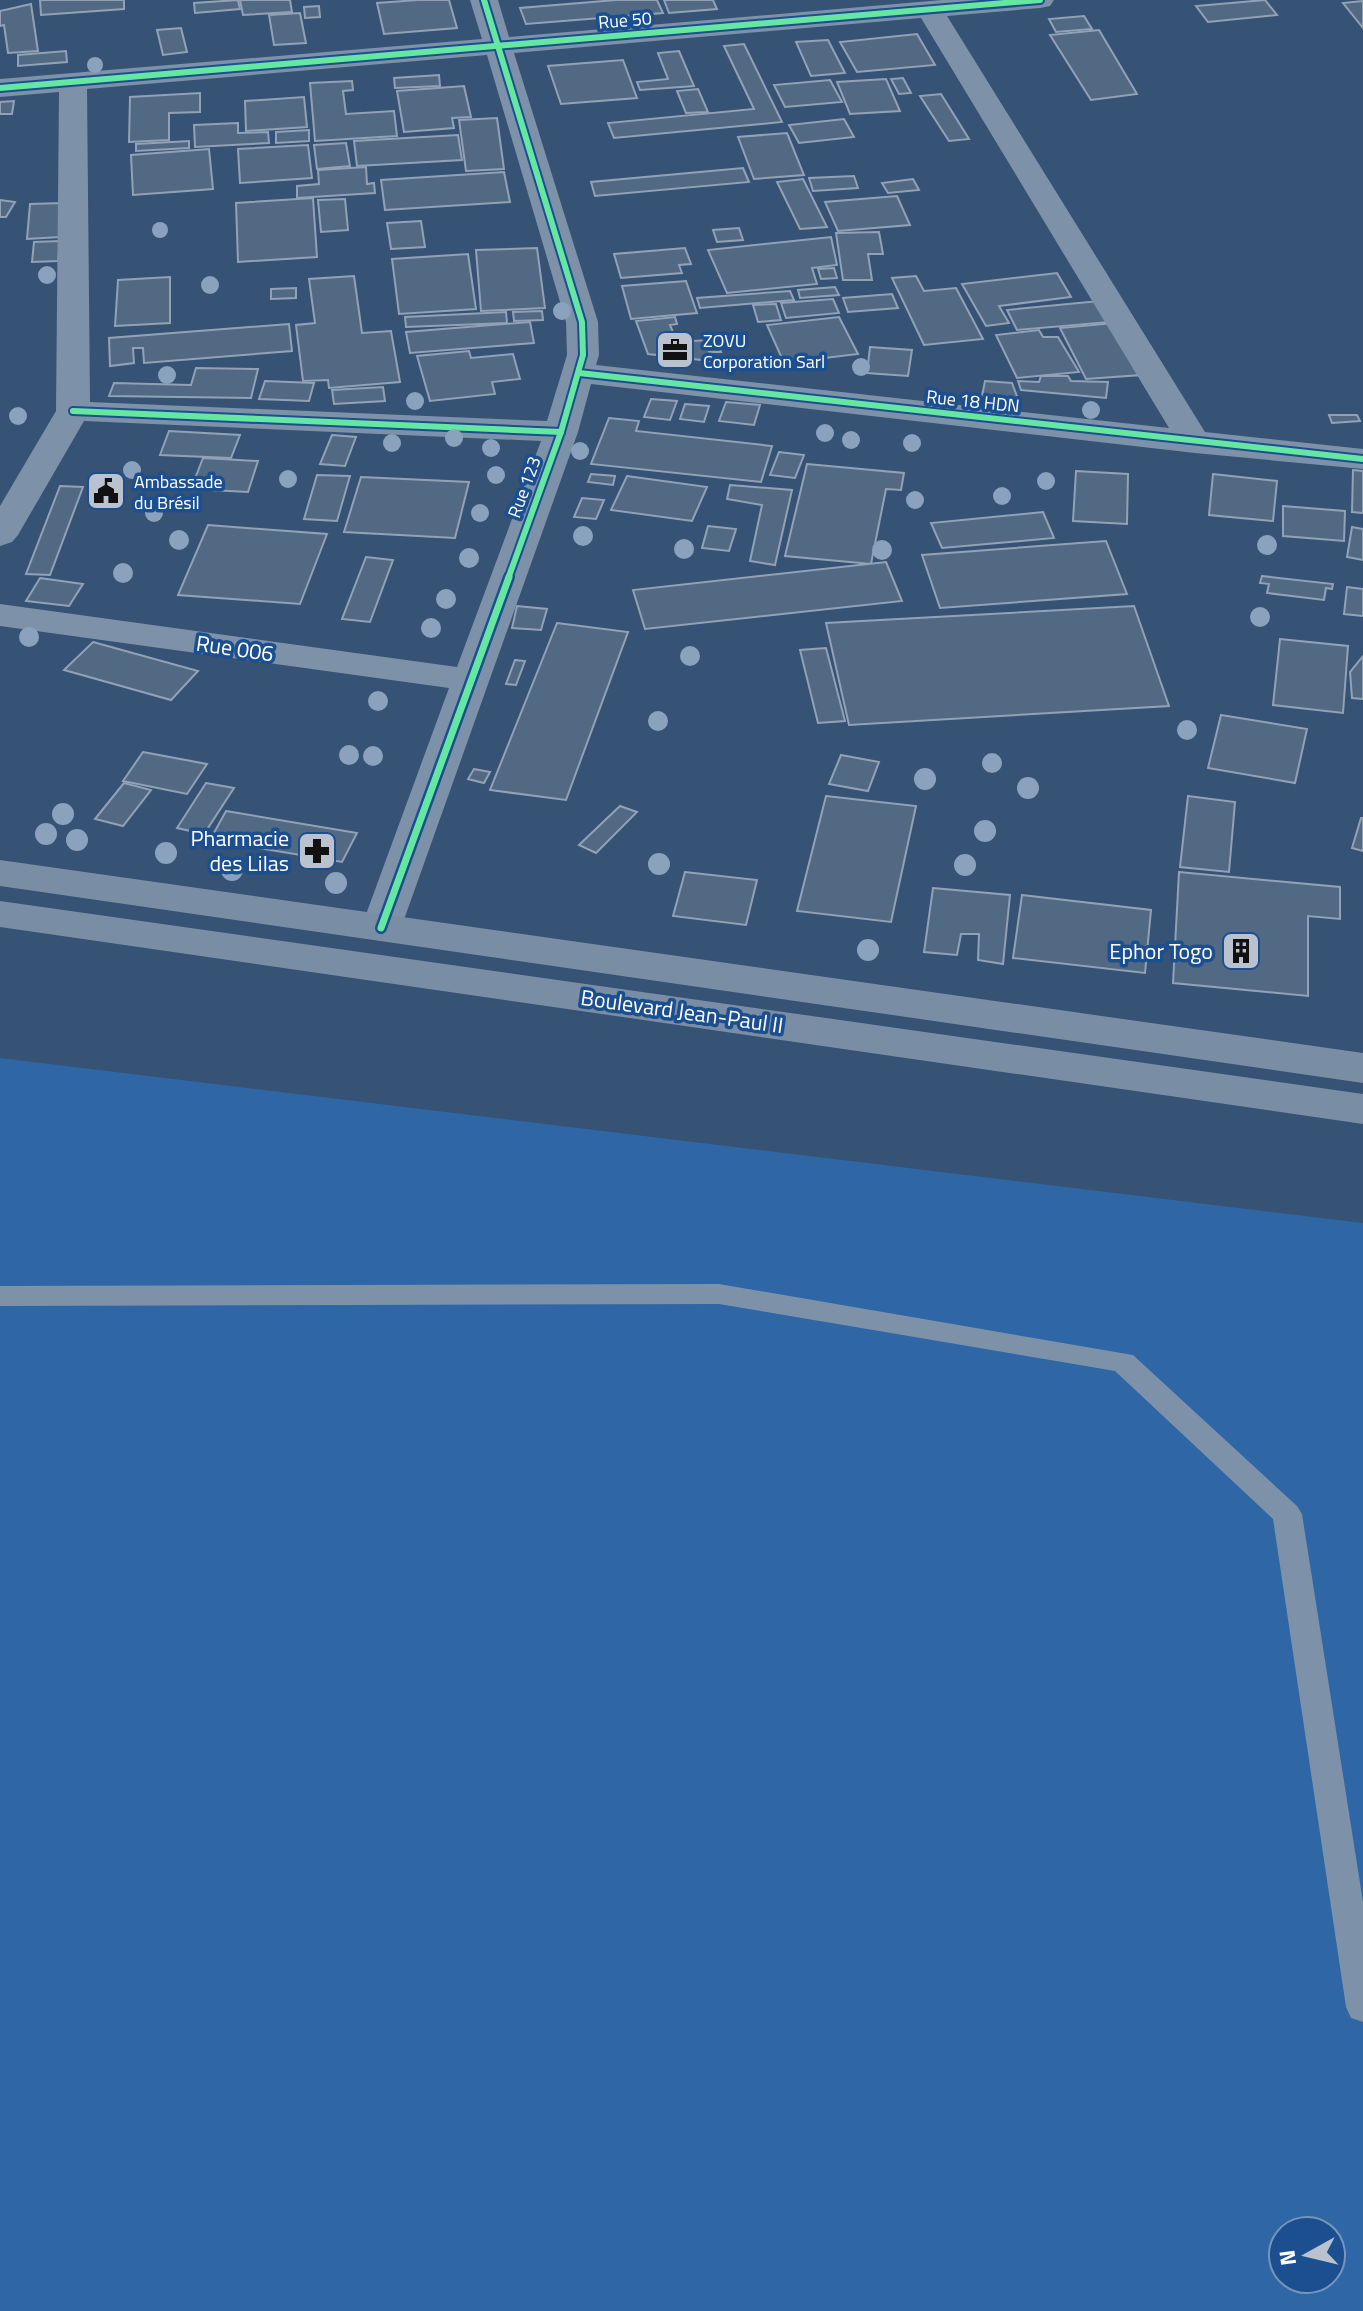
<svg xmlns="http://www.w3.org/2000/svg" width="1363" height="2311" font-family="'Titillium Web',sans-serif">
<style>
.green{fill:#2f66a5;fill-rule:evenodd}
.building{fill:#526984;stroke:#92a2b6;stroke-width:2}
.lines{fill:none;stroke-linecap:round;stroke-linejoin:round}
.lane{fill:#7d92a8;fill-rule:evenodd}
.street{fill:#7d92a8;fill-rule:evenodd}
.secondary{fill:#798da4;fill-rule:evenodd}
.cycleway-far1-casing{stroke:#1b4f8f;stroke-width:10}
.cycleway-casing{stroke:#1b4f8f;stroke-width:12}
.cycleway-far1{stroke:#66e7a1;stroke-width:6}
.cycleway{stroke:#66e7a1;stroke-width:7}
.tree{fill:#8aa2be}
.labels{text-anchor:middle;dominant-baseline:central;stroke-width:7;stroke-linejoin:round;paint-order:stroke}
.far-street-label{font-size:18px;fill:#fff;stroke:#1b4f8f}
.far-poi-label{font-size:18px;fill:#fff;stroke:#1b4f8f;text-anchor:start}
.street-label{font-size:22px;fill:#fff;stroke:#1b4f8f}
.poi-label{font-size:22px;fill:#fff;stroke:#1b4f8f;text-anchor:end}
</style>
<rect width="100%" height="100%" fill="#365274"/>
<!-- green -->
<path class="green" d="M0 1058 1363 1223V2311H0ZM1283 2231H1331V2279H1283Z"/>
<!-- building -->
<g class="building">
<polygon points="40,0 124,0 124,9 41,15"/>
<polygon points="238,0 240,9 195,13 194,3"/>
<polygon points="240,0 290,0 292,12 243,15"/>
<polygon points="418,0 449,0 457,28 384,34 377,3"/>
<polygon points="616,0 657,0 663,13 526,24 520,8"/>
<polygon points="664,0 713,0 717,9 669,13"/>
<polygon points="1265,0 1277,15 1208,22 1196,6"/>
<polygon points="1363,1 1363,28 1343,3"/>
<polygon points="31,4 38,51 8,53 4,25 0,26 0,11"/>
<polygon points="319,6 320,17 305,18 304,7"/>
<polygon points="300,13 306,43 274,45 269,15"/>
<polygon points="1084,16 1092,29 1056,32 1049,19"/>
<polygon points="181,28 187,52 163,55 157,30"/>
<polygon points="1099,30 1137,94 1091,100 1050,35"/>
<polygon points="917,34 935,65 857,72 840,42"/>
<polygon points="828,40 845,73 811,76 796,42"/>
<polygon points="744,44 782,122 614,138 608,123 754,109 724,46"/>
<polygon points="66,51 67,62 18,66 18,55"/>
<polygon points="679,51 694,86 640,90 637,82 668,79 658,53"/>
<polygon points="623,60 637,98 561,104 548,66"/>
<polygon points="439,75 440,86 395,88 394,78"/>
<polygon points="903,78 911,93 899,94 891,79"/>
<polygon points="886,79 900,111 850,114 837,82"/>
<polygon points="830,80 842,102 785,107 774,85"/>
<polygon points="352,81 353,90 343,91 346,114 394,111 397,136 315,141 310,83"/>
<polygon points="464,86 471,117 452,118 454,128 404,132 397,91"/>
<polygon points="698,89 708,112 686,113 677,91"/>
<polygon points="200,93 200,112 169,113 169,140 129,142 130,97"/>
<polygon points="941,94 969,139 949,141 920,96"/>
<polygon points="304,97 307,127 246,131 245,101"/>
<polygon points="14,101 12,114 0,114 0,102"/>
<polygon points="497,118 504,169 466,171 459,120"/>
<polygon points="844,119 854,137 799,143 789,125"/>
<polygon points="238,123 238,133 268,132 269,143 195,147 194,125"/>
<polygon points="309,130 309,141 276,143 276,132"/>
<polygon points="787,133 804,175 754,179 738,137"/>
<polygon points="458,135 462,160 357,166 354,141"/>
<polygon points="189,141 189,148 136,151 136,144"/>
<polygon points="346,143 350,166 317,169 314,145"/>
<polygon points="308,145 312,178 240,183 238,149"/>
<polygon points="209,149 213,189 133,195 131,155"/>
<polygon points="366,167 367,184 374,183 375,193 297,198 297,186 319,184 318,170"/>
<polygon points="743,168 749,182 595,196 591,182"/>
<polygon points="504,172 510,202 385,210 381,180"/>
<polygon points="854,176 858,188 813,191 809,178"/>
<polygon points="803,179 827,227 800,229 777,182"/>
<polygon points="913,179 919,190 888,193 882,183"/>
<polygon points="897,196 910,225 838,231 825,202"/>
<polygon points="313,198 317,257 238,262 236,203"/>
<polygon points="345,199 348,230 321,232 318,200"/>
<polygon points="0,200 15,202 6,217 0,217"/>
<polygon points="63,203 60,237 27,239 30,204"/>
<polygon points="421,221 425,247 391,249 387,223"/>
<polygon points="739,228 743,240 717,242 713,230"/>
<polygon points="879,232 883,254 868,254 872,280 843,280 836,233"/>
<polygon points="831,237 837,265 812,268 817,284 727,293 708,250"/>
<polygon points="60,241 58,261 32,262 34,242"/>
<polygon points="537,248 545,308 481,311 476,250"/>
<polygon points="685,248 691,264 679,265 682,273 621,278 614,254"/>
<polygon points="468,254 476,309 399,314 392,259"/>
<polygon points="834,268 837,278 821,279 818,269"/>
<polygon points="1057,273 1071,297 999,306 1009,323 986,326 962,284"/>
<polygon points="354,276 362,333 391,331 400,382 329,388 328,380 303,381 296,325 315,323 309,279"/>
<polygon points="916,276 924,291 956,288 983,339 924,345 892,278"/>
<polygon points="170,277 170,323 115,326 118,280"/>
<polygon points="686,281 697,313 631,319 622,286"/>
<polygon points="835,287 839,295 800,298 798,290"/>
<polygon points="296,288 296,298 271,299 271,289"/>
<polygon points="790,291 794,300 700,308 697,298"/>
<polygon points="892,294 898,308 848,312 843,298"/>
<polygon points="833,299 839,313 786,318 781,303"/>
<polygon points="1099,301 1110,322 1017,330 1007,310"/>
<polygon points="776,304 781,320 758,322 753,305"/>
<polygon points="542,311 543,320 514,321 513,312"/>
<polygon points="506,312 507,323 406,327 405,317"/>
<polygon points="675,317 677,324 670,325 677,342 708,340 709,343 718,343 721,352 709,352 711,361 648,354 636,321"/>
<polygon points="839,317 858,354 784,363 767,325"/>
<polygon points="530,322 534,343 410,353 406,332"/>
<polygon points="1114,323 1141,375 1086,379 1060,328"/>
<polygon points="289,324 292,351 144,363 143,348 133,348 134,363 110,366 109,338"/>
<polygon points="1039,330 1043,337 1058,337 1079,372 1017,378 996,335"/>
<polygon points="870,347 912,350 908,376 867,373"/>
<polygon points="469,351 471,358 513,354 520,379 492,382 495,394 430,401 417,356"/>
<polygon points="196,368 258,369 251,398 109,396 114,383 191,385"/>
<polygon points="1041,376 1068,376 1071,381 1108,382 1106,398 1021,390 1018,381 1039,382"/>
<polygon points="265,381 314,383 309,401 259,399"/>
<polygon points="985,381 1012,383 1018,399 982,396"/>
<polygon points="383,387 385,401 334,404 332,390"/>
<polygon points="651,399 677,401 670,420 644,417"/>
<polygon points="726,402 760,405 754,425 719,421"/>
<polygon points="685,404 709,406 704,422 680,419"/>
<polygon points="1329,415 1357,415 1360,421 1332,423"/>
<polygon points="609,418 639,421 636,431 772,446 761,482 591,464"/>
<polygon points="169,431 240,435 231,458 160,455"/>
<polygon points="332,435 356,437 345,466 320,464"/>
<polygon points="779,452 804,455 795,478 770,475"/>
<polygon points="203,458 258,461 248,492 191,489"/>
<polygon points="807,464 904,473 901,490 886,489 871,564 785,556"/>
<polygon points="1353,470 1363,471 1363,513 1352,512"/>
<polygon points="1076,471 1128,474 1127,524 1073,521"/>
<polygon points="591,474 615,476 613,485 588,482"/>
<polygon points="1213,474 1277,481 1273,521 1209,515"/>
<polygon points="317,475 350,476 337,521 304,519"/>
<polygon points="627,476 707,487 692,521 611,510"/>
<polygon points="361,477 469,482 455,538 344,532"/>
<polygon points="730,485 792,490 775,565 750,561 762,505 727,499"/>
<polygon points="60,486 83,487 50,575 26,574"/>
<polygon points="582,498 604,500 596,519 574,517"/>
<polygon points="1283,506 1345,511 1344,541 1283,536"/>
<polygon points="1043,512 1054,538 942,548 931,523"/>
<polygon points="208,525 327,534 300,604 178,595"/>
<polygon points="708,526 736,529 729,551 702,548"/>
<polygon points="1352,527 1363,529 1363,560 1347,557"/>
<polygon points="1106,541 1127,594 940,608 922,555"/>
<polygon points="366,557 393,560 370,622 342,619"/>
<polygon points="886,562 902,601 645,629 633,590"/>
<polygon points="1262,576 1333,584 1332,589 1326,588 1324,600 1267,593 1269,584 1260,583"/>
<polygon points="40,578 83,584 69,606 26,601"/>
<polygon points="1347,587 1363,589 1363,616 1344,614"/>
<polygon points="517,606 547,609 541,630 512,628"/>
<polygon points="1134,606 1169,706 849,725 826,623"/>
<polygon points="557,623 628,632 566,800 490,790"/>
<polygon points="1280,639 1348,646 1343,713 1273,705"/>
<polygon points="93,642 198,671 171,700 64,670"/>
<polygon points="826,648 845,721 818,723 800,650"/>
<polygon points="1363,656 1363,699 1352,698 1350,672"/>
<polygon points="515,660 525,661 516,685 506,684"/>
<polygon points="1221,715 1307,729 1295,783 1208,768"/>
<polygon points="143,752 207,764 187,794 123,781"/>
<polygon points="841,755 879,762 868,791 829,784"/>
<polygon points="474,769 490,772 484,783 468,779"/>
<polygon points="124,783 151,790 123,826 95,819"/>
<polygon points="206,783 234,788 204,834 177,828"/>
<polygon points="826,796 916,806 891,922 797,911"/>
<polygon points="1188,796 1235,802 1229,872 1180,867"/>
<polygon points="620,806 637,812 596,853 579,845"/>
<polygon points="226,811 357,833 342,862 210,840"/>
<polygon points="1361,818 1363,818 1363,851 1352,848"/>
<polygon points="685,872 757,880 746,925 673,916"/>
<polygon points="1179,872 1340,887 1340,919 1308,916 1308,996 1173,983"/>
<polygon points="933,888 1010,895 1003,964 978,960 979,934 961,934 957,955 924,952"/>
<polygon points="1022,895 1151,910 1145,973 1013,958"/>
</g>
<g class="lines">
<!-- lane -->
<polygon class="lane" points="719,1284 1133,1355 1297,1506 1302,1514 1363,1902 1363,2022 1351,2018 1346,2007 1273,1519 1115,1371 719,1304 0,1306 0,1286"/>
<!-- street -->
<path class="street" d="M470 0H498L509 37 942 0H1054L1050 6 1040 8 947 16 1205 432 1363 449V469L1195 453 591 384 578 432 401 928 395 937 381 941 367 937 361 928 449 688 0 626V604L457 667 541 441 84 421 18 535 12 542 0 546V506L56 411 59 92 0 97V79L482 39ZM921 18 1169 428 596 365 599 355 598 322 514 53ZM487 55 566 322 567 355 547 421 90 402 87 89Z"/>
<!-- secondary -->
<g class="secondary">
<polygon points="0,860 1363,1053 1363,1083 0,886"/>
<polygon points="0,901 1363,1094 1363,1124 0,927"/>
</g>
<defs>
<g id="cycleway-far1">
<polyline points="484,0 582,322 583,355 561,432 508,579"/>
<polyline points="0,88 1040,0"/>
<polyline points="579,373 1363,459"/>
<polyline points="73,411 561,432"/>
</g>
<polyline id="cycleway" points="381,928 509,577"/>
</defs>
<!-- cycleway-far1 casing -->
<use href="#cycleway-far1" class="cycleway-far1-casing"/>
<!-- cycleway casing -->
<use href="#cycleway" class="cycleway-casing"/>
<!-- cycleway-far1 -->
<use href="#cycleway-far1" class="cycleway-far1"/>
<!-- cycleway -->
<use href="#cycleway" class="cycleway"/>
</g>
<!-- trees -->
<g class="tree">
<circle cx="95" cy="65" r="8"/>
<circle cx="160" cy="230" r="8"/>
<circle cx="47" cy="275" r="9"/>
<circle cx="210" cy="285" r="9"/>
<circle cx="562" cy="311" r="9"/>
<circle cx="861" cy="367" r="9"/>
<circle cx="167" cy="375" r="9"/>
<circle cx="415" cy="401" r="9"/>
<circle cx="1091" cy="410" r="9"/>
<circle cx="18" cy="416" r="9"/>
<circle cx="825" cy="433" r="9"/>
<circle cx="454" cy="438" r="9"/>
<circle cx="851" cy="440" r="9"/>
<circle cx="392" cy="443" r="9"/>
<circle cx="912" cy="443" r="9"/>
<circle cx="491" cy="448" r="9"/>
<circle cx="580" cy="451" r="9"/>
<circle cx="132" cy="470" r="9"/>
<circle cx="496" cy="475" r="9"/>
<circle cx="288" cy="479" r="9"/>
<circle cx="1046" cy="481" r="9"/>
<circle cx="1002" cy="496" r="9"/>
<circle cx="915" cy="500" r="9"/>
<circle cx="154" cy="513" r="9"/>
<circle cx="480" cy="513" r="9"/>
<circle cx="583" cy="536" r="10"/>
<circle cx="179" cy="540" r="10"/>
<circle cx="1267" cy="545" r="10"/>
<circle cx="684" cy="549" r="10"/>
<circle cx="882" cy="550" r="10"/>
<circle cx="469" cy="558" r="10"/>
<circle cx="123" cy="573" r="10"/>
<circle cx="446" cy="599" r="10"/>
<circle cx="1260" cy="617" r="10"/>
<circle cx="431" cy="628" r="10"/>
<circle cx="29" cy="637" r="10"/>
<circle cx="690" cy="656" r="10"/>
<circle cx="378" cy="701" r="10"/>
<circle cx="658" cy="721" r="10"/>
<circle cx="1187" cy="730" r="10"/>
<circle cx="349" cy="755" r="10"/>
<circle cx="373" cy="756" r="10"/>
<circle cx="992" cy="763" r="10"/>
<circle cx="925" cy="779" r="11"/>
<circle cx="1028" cy="788" r="11"/>
<circle cx="63" cy="814" r="11"/>
<circle cx="985" cy="831" r="11"/>
<circle cx="46" cy="834" r="11"/>
<circle cx="77" cy="840" r="11"/>
<circle cx="166" cy="853" r="11"/>
<circle cx="659" cy="864" r="11"/>
<circle cx="965" cy="865" r="11"/>
<circle cx="232" cy="870" r="11"/>
<circle cx="336" cy="883" r="11"/>
<circle cx="868" cy="950" r="11"/>
</g>
<!-- icons -->
<defs>
<symbol id="office-square" viewBox="-11 -11 22 22"><rect x="-9" y="-9" width="18" height="18" rx="4" fill="#b9c2ce" stroke="#1b4f8f"/><path d="M-6-3h4V-5.5h4V-3h4V5H-6ZM-1-4.5V-3h2v-1.5ZM-6 0V1H6V0Z" fill="#111"/></symbol>
<symbol id="civic-square" viewBox="-11 -11 22 22"><rect x="-9" y="-9" width="18" height="18" rx="4" fill="#b9c2ce" stroke="#1b4f8f"/><path d="M-.6-6.5H3V-4.5H.6V-3L4-1V1h2V6H-6V1h2V-1L-.6-3ZM-1.2 2.5V6h2.4V2.5Z" fill="#111"/></symbol>
<symbol id="pharmacy-square" viewBox="-11 -11 22 22"><rect x="-9" y="-9" width="18" height="18" rx="4" fill="#b9c2ce" stroke="#1b4f8f"/><path d="M-2-6h4v4h4v4h-4v4h-4v-4h-4v-4h4Z" fill="#111"/></symbol>
<symbol id="building-square" viewBox="-11 -11 22 22"><rect x="-9" y="-9" width="18" height="18" rx="4" fill="#b9c2ce" stroke="#1b4f8f"/><path d="M-4-6H4V6H1V3H-1V6H-4ZM-2.5-4.3h1.7v1.8h-1.7ZM.8-4.3h1.7v1.8H.8ZM-2.5-1h1.7V.8h-1.7ZM.8-1h1.7V.8H.8Z" fill="#111"/></symbol>
</defs>
<g fill-rule="evenodd">
<use href="#office-square" x="653" y="328" width="44" height="44"/>
<use href="#civic-square" x="84" y="469" width="44" height="44"/>
<use href="#pharmacy-square" x="295" y="829" width="44" height="44"/>
<use href="#building-square" x="1219" y="929" width="44" height="44"/>
</g>
<g class="labels">
<!-- far-street labels -->
<g class="far-street-label">
<text transform="translate(625 20) rotate(-5)">Rue 50</text>
<text transform="translate(973 401) rotate(6)">Rue 18 HDN</text>
<text transform="translate(524 487) rotate(-70)">Rue 123</text>
</g>
<!-- far-poi labels -->
<g class="far-poi-label">
<text x="703" y="340">ZOVU<tspan x="703" dy="21">Corporation Sarl</tspan></text>
<text x="134" y="481">Ambassade<tspan x="134" dy="21">du Brésil</tspan></text>
</g>
<!-- street labels -->
<g class="street-label">
<text transform="translate(235 648) rotate(8)">Rue 006</text>
<text transform="translate(682 1011) rotate(8)">Boulevard Jean-Paul II</text>
</g>
<!-- poi labels -->
<g class="poi-label">
<text x="289" y="838">Pharmacie<tspan x="289" dy="25">des Lilas</tspan></text>
<text x="1213" y="951">Ephor Togo</text>
</g>
</g>
<!-- north arrow -->
<g transform="translate(1307 2255) rotate(262)"><circle r="38" fill="#1b4f8f" stroke="#7695bc" stroke-width="2"/>
<path d="M0-6L14 30L0 20L-14 30Z" fill="#b9c2ce"/>
<text y="-12" font-size="22" font-weight="bold" text-anchor="middle" fill="#ffffff">N</text>
</g>
</svg>
